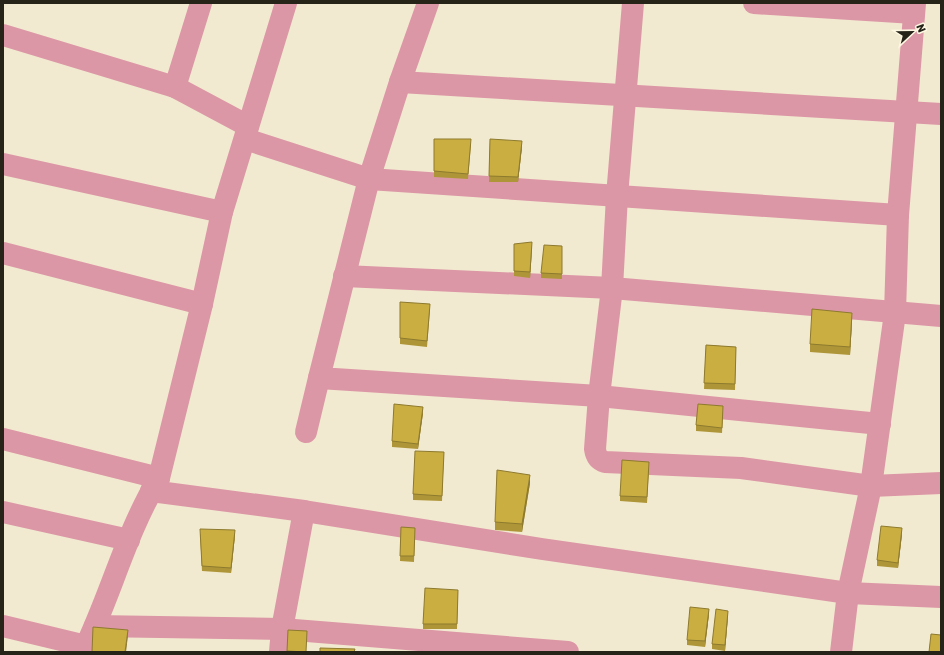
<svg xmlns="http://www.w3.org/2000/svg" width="944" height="655" font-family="Rubik,sans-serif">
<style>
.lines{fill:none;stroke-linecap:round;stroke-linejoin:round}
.minor{stroke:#dc97a6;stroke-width:22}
.wall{fill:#ae9638}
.shaded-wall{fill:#8d7a2e}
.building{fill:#caae41;stroke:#8d7a2e}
</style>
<rect width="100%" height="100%" fill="#f2ead0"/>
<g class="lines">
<!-- minor -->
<g class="minor">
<polyline points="428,3 400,82 369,179 319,378 599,396 880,424"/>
<path d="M633 3 617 196 612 288 599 396 595 449C596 456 598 460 605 462L741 468 871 486 941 483"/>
<polyline points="754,3 914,13"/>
<polyline points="3,35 175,87 248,126"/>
<polyline points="400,82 941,114"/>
<polyline points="175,87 201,3"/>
<polyline points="245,139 369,179 898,215"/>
<polyline points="3,164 222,212"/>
<polyline points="3,253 202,304"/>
<polyline points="344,276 612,288 941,316"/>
<polyline points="306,432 319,378"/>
<polyline points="3,439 159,478"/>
<polyline points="151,491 304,511 542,549 848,593 941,597"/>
<polyline points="3,512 129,540"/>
<polyline points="3,626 86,646"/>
<polyline points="95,626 282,629 568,652"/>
<path d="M83 652C111 595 126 532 159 478L202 304 222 212 286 3"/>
<polyline points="280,652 282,629 304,511"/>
<polyline points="841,652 848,593 871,486 895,313 898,215 915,3"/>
</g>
</g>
<!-- wall -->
<g class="wall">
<polygon points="434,139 471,144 468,179 434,177"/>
<polygon points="490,139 522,147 518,182 489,182"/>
<polygon points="514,244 532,248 530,278 514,276"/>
<polygon points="562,246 562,279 541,278 541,273"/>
<polygon points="400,302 430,309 427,347 400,344"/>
<polygon points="852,321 850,355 810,352 810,344"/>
<polygon points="706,345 736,347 735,390 704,389"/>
<polygon points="723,412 722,433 696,431 696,425"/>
<polygon points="423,413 418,449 392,447 392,441"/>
<polygon points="444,452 442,501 413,500 413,494"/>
<polygon points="649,468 647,503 620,501 620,496"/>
<polygon points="530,483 522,532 495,530 495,522"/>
<polygon points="401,527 415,528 414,562 400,561"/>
<polygon points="200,534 235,535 231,573 202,571"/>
<polygon points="902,534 898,568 877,566 877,560"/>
<polygon points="458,590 457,629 423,629 423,624"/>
<polygon points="709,614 705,647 687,645 687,640"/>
<polygon points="728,616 725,651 712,649 712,644"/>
<polygon points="288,630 306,652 287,652"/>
</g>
<!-- shaded-wall -->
<g class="shaded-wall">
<polygon points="522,141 522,147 518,182 518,177"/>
<polygon points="532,242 532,248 530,278 530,272"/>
<polygon points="852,313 852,321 850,355 850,347"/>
<polygon points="423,407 423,413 418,449 418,444"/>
<polygon points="530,475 530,483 522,532 522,524"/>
<polygon points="902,528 902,534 898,568 898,563"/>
<polygon points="235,530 235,535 231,573 231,568"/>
<polygon points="709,609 709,614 705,647 705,641"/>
<polygon points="728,611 728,616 725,651 725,645"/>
<polygon points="128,630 128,635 126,652 125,652"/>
</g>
<!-- building -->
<g class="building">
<polygon points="434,139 471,139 468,174 434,171"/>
<polygon points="490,139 522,141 518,177 489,176"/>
<polygon points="532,242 530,272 514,271 514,244"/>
<polygon points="544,245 562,246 562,274 541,273"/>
<polygon points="400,302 430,304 427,341 400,338"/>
<polygon points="812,309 852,313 850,347 810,344"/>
<polygon points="706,345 736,347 735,384 704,383"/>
<polygon points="394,404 423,407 418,444 392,441"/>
<polygon points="698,404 723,406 722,428 696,425"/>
<polygon points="415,451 444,452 442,496 413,494"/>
<polygon points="622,460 649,462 647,497 620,496"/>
<polygon points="497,470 530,475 522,524 495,522"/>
<polygon points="881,526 902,528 898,563 877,560"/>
<polygon points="401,527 415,528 414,556 400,556"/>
<polygon points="200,529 235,530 231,568 202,566"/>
<polygon points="425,588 458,590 457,624 423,624"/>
<polygon points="690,607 709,609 705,641 687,640"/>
<polygon points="716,609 728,611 725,645 712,644"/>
<polygon points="93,627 128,630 125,652 92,652"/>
<polygon points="288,630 307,631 306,652 287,651"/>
<polygon points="931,634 941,635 941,652 929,652"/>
<polygon points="320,648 355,649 354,652 320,652"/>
</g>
<!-- border -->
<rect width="944" height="655" fill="none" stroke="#262319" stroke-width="8"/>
<!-- north arrow -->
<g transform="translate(912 32) rotate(68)" stroke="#fef8e2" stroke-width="3" paint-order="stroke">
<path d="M0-3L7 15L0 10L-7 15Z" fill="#262319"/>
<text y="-6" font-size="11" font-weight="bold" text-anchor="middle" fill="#262319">N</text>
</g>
</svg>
